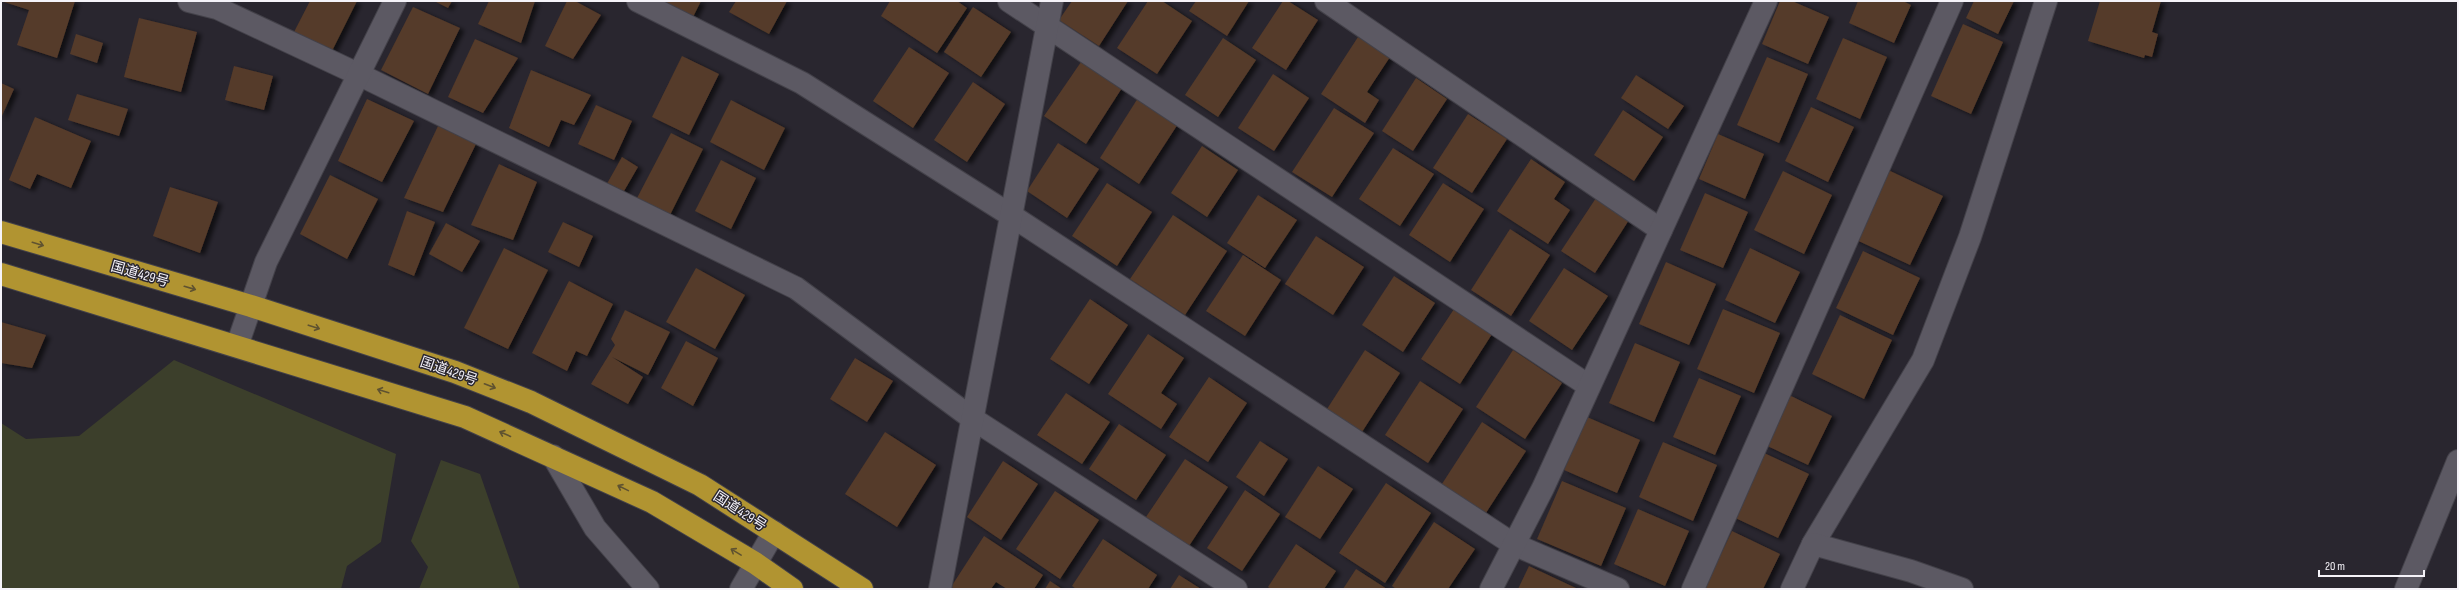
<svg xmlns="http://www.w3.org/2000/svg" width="2459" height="590" font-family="'Sofia Sans Condensed','Noto Sans JP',sans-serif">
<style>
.green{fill:#3c3f2b}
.building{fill:#553a29;filter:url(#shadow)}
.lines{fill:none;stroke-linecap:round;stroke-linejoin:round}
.street-casing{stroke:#434149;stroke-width:24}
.highway-casing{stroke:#434149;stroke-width:24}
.street{stroke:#5c5963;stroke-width:22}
.highway{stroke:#b19431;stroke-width:22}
.oneway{stroke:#5f5230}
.labels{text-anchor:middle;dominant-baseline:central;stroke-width:3;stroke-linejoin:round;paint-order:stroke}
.street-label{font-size:14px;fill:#f5f3f9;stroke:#29262f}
</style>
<defs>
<filter id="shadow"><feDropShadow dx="4.5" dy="2.5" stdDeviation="2" flood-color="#0009"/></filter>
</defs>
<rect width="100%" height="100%" fill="#29262f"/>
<!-- green -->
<g class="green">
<polygon points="174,360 396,454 381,542 347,566 341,589 1,589 1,423 26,439 79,436"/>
<polygon points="441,460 480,474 520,589 419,589 428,567 411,541"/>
</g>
<!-- building -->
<g class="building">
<polygon points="1,1 75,1 57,58 17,45 29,10"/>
<polygon points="310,1 357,1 332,51 294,32"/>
<polygon points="434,1 452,1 448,8"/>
<polygon points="489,1 535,1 521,43 478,24"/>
<polygon points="567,1 575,1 601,15 573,59 545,46"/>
<polygon points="663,1 701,1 693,17"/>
<polygon points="736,1 787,1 769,34 729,12"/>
<polygon points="890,1 957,1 967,8 937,53 881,16"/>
<polygon points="1072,1 1128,1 1099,46 1059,20"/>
<polygon points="1148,1 1162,1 1192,21 1157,74 1117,48"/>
<polygon points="1196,1 1249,1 1227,36 1189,11"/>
<polygon points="1283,1 1288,1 1318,20 1286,70 1252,48"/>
<polygon points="1780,1 1792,1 1829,17 1808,64 1762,44"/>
<polygon points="1858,1 1903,1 1911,5 1894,43 1849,23"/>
<polygon points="1974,1 2014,1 1998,34 1966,18"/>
<polygon points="2100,1 2161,1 2152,32 2158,34 2152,57 2145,55 2144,58 2088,41"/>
<polygon points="413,7 460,28 428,94 381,70"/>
<polygon points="973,7 1011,32 981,77 944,52"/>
<polygon points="139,18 197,32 181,92 124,77"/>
<polygon points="1963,24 2003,42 1971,114 1931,96"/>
<polygon points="76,34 103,43 97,63 70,54"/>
<polygon points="1358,37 1390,57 1367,92 1379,100 1365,123 1321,94"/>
<polygon points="1223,38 1256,60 1218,117 1185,95"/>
<polygon points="1843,38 1887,57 1860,119 1816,99"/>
<polygon points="475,39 518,58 483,113 448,97"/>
<polygon points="909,47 949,73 913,128 873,101"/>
<polygon points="682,56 719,74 689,135 652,117"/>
<polygon points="1767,57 1808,74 1779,143 1737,125"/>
<polygon points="1081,62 1122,88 1086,144 1044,116"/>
<polygon points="234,66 273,76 264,110 225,100"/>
<polygon points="531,70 591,95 574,125 561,120 549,147 509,128"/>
<polygon points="1273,74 1309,98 1274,151 1238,128"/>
<polygon points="1636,75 1684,106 1668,129 1621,98"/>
<polygon points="1416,78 1447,99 1413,151 1382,131"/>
<polygon points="973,82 1005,104 967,162 934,140"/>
<polygon points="1,83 14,89 1,118"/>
<polygon points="77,94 128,109 119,136 68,120"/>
<polygon points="1138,98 1178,124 1139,184 1100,158"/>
<polygon points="367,99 414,121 382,182 338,161"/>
<polygon points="731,100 785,128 764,170 710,142"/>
<polygon points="596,105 632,121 614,160 578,144"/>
<polygon points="1811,107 1854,127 1828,182 1785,161"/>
<polygon points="1334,108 1374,133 1332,197 1292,172"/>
<polygon points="1623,110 1663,137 1634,181 1594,155"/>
<polygon points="1468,114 1507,139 1472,193 1433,168"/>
<polygon points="35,117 91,141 71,188 37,174 30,189 9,180"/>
<polygon points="438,126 476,144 443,212 404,198"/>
<polygon points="671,133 703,149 669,217 636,200"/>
<polygon points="1718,134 1764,154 1745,199 1699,179"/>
<polygon points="1058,143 1099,169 1067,218 1027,191"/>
<polygon points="1202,146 1238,170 1207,217 1171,193"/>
<polygon points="1393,148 1434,174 1400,226 1359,199"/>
<polygon points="622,157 638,167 620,198 604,189"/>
<polygon points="1531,159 1565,182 1554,199 1570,210 1548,244 1497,211"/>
<polygon points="721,160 756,178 731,229 695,211"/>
<polygon points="499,164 537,182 513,240 471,225"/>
<polygon points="1884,168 1943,196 1910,265 1852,238"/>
<polygon points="1783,171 1832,195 1804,254 1754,230"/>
<polygon points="330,175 378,199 347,259 300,234"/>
<polygon points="1107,183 1152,212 1117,266 1072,236"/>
<polygon points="1443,183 1484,209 1450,262 1409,235"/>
<polygon points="170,187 218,202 200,253 153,236"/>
<polygon points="1705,193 1748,212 1723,268 1680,250"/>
<polygon points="1258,195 1297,220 1265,268 1227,243"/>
<polygon points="1596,198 1629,220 1595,273 1561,251"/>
<polygon points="407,211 435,222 414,276 388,265"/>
<polygon points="1173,215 1227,251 1185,315 1130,279"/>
<polygon points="563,222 593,236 579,267 548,252"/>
<polygon points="446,223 480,241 462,272 429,254"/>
<polygon points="1510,229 1550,255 1511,316 1471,290"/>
<polygon points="1316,236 1364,267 1333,315 1285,284"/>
<polygon points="504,248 548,270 508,349 464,328"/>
<polygon points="1750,248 1800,272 1775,323 1725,300"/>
<polygon points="1863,251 1920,278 1893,335 1836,308"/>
<polygon points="1243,255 1281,280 1245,336 1206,311"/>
<polygon points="1666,262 1716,284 1689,345 1639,324"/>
<polygon points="696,268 745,295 715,349 666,322"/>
<polygon points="1564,268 1608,296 1572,350 1529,321"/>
<polygon points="1394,276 1435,303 1403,352 1362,325"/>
<polygon points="569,281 613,304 587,356 576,351 567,371 532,353"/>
<polygon points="1090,299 1128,325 1089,384 1050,359"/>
<polygon points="1456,306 1494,331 1460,384 1421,359"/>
<polygon points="1723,309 1780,333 1754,393 1697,369"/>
<polygon points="625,310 670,332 648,375 612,357 643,377 628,404 591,384 615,345 611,339"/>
<polygon points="1840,315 1892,340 1864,399 1812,374"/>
<polygon points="1,322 46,335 32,368 1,363"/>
<polygon points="1148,334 1184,358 1161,393 1177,404 1161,429 1108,394"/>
<polygon points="686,341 718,358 693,406 661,388"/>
<polygon points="1635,343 1680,362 1654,422 1609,403"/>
<polygon points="1365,350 1400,373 1362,432 1327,409"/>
<polygon points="1513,350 1562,383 1525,439 1476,407"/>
<polygon points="855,358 893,381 867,422 830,399"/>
<polygon points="1209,377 1247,403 1208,462 1169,437"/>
<polygon points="1699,378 1741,396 1715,455 1673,437"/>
<polygon points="1420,381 1463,409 1428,463 1385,435"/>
<polygon points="1066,393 1110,422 1082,464 1037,435"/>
<polygon points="1789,395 1832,416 1808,465 1765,445"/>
<polygon points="1587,417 1640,440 1617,493 1564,470"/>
<polygon points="1482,422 1526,451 1484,516 1440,487"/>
<polygon points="1119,424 1166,455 1136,500 1089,469"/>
<polygon points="885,432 936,465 897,527 845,494"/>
<polygon points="1260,441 1288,459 1264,496 1236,477"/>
<polygon points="1663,442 1717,465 1693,521 1639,497"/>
<polygon points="1762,452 1809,474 1778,538 1731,516"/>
<polygon points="1185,459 1228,487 1189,546 1146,517"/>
<polygon points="1003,461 1038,484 1001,540 967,517"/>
<polygon points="1318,466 1353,489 1320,539 1285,517"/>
<polygon points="1562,481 1626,508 1601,566 1537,539"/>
<polygon points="1386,483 1431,513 1385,583 1339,553"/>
<polygon points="1245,490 1280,514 1242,571 1207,548"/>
<polygon points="1055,491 1099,520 1060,579 1016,549"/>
<polygon points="1638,509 1689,531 1665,586 1614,564"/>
<polygon points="1434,522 1475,549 1448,589 1396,589 1392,586"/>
<polygon points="1732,531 1780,554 1763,589 1704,589"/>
<polygon points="984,536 1043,575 1034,589 1007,589 996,582 991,589 955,589 951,587"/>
<polygon points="1103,539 1157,575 1148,589 1076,589 1072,586"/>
<polygon points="1296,544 1336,571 1324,589 1271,589 1268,587"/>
<polygon points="1529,566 1578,589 1518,589"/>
<polygon points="1356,569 1387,589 1343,589"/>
<polygon points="1179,575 1201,589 1170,589"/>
<polygon points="1050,581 1062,589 1045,589"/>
</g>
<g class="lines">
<defs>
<g id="street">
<polyline points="189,1 217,8 360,75 796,288 973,419 1236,589"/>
<polyline points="638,1 802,83 1012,216 1513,544 1618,589"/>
<polyline points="1009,1 1589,386"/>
<polyline points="1326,1 1661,230"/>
<polyline points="237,346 266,262 395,1"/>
<polyline points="553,456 595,528 648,589"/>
<polyline points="1813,544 1923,360 1970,237 2046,1"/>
<polyline points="741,589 774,532"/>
<polyline points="940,589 1052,1"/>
<polyline points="1491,589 1543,488 1766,1"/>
<polyline points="1693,589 1952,1"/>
<polyline points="1792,589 1813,544 1911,571 1962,589"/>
<polyline points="2406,589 2458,461"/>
</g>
<g id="highway">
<polyline points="1,232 251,306 455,372 531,402 700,485 862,589"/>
<polyline points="1,274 465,417 652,502 755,563 792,589"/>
</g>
</defs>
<!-- street casing -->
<use href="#street" class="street-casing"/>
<!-- highway casing -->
<use href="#highway" class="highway-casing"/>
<!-- street -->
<use href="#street" class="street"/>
<!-- highway -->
<use href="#highway" class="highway"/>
</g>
<!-- one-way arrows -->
<defs><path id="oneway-shaft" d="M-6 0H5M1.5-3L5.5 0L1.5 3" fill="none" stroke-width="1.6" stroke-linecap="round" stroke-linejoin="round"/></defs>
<g class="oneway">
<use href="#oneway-shaft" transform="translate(38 244) rotate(17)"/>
<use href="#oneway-shaft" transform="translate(190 288) rotate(16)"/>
<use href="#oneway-shaft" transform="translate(314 327) rotate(18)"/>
<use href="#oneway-shaft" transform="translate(490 386) rotate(21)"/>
<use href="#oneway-shaft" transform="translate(383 391) rotate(-163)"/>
<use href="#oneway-shaft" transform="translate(505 434) rotate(-156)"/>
<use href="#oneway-shaft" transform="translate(623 488) rotate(-154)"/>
<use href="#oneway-shaft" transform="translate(736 552) rotate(-149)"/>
</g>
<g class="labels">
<!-- street labels -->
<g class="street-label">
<text transform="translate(140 274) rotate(16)">国道429号</text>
<text transform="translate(449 371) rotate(19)">国道429号</text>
<text transform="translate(740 511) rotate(33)">国道429号</text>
</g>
</g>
<!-- border -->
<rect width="2459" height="590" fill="none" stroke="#f5f3f9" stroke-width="4"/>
<!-- scale -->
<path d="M2319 570v6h105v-6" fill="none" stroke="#f5f3f9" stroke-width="2"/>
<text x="2325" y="570" font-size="12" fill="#f5f3f9" stroke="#29262f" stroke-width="3" paint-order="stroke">20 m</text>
</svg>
